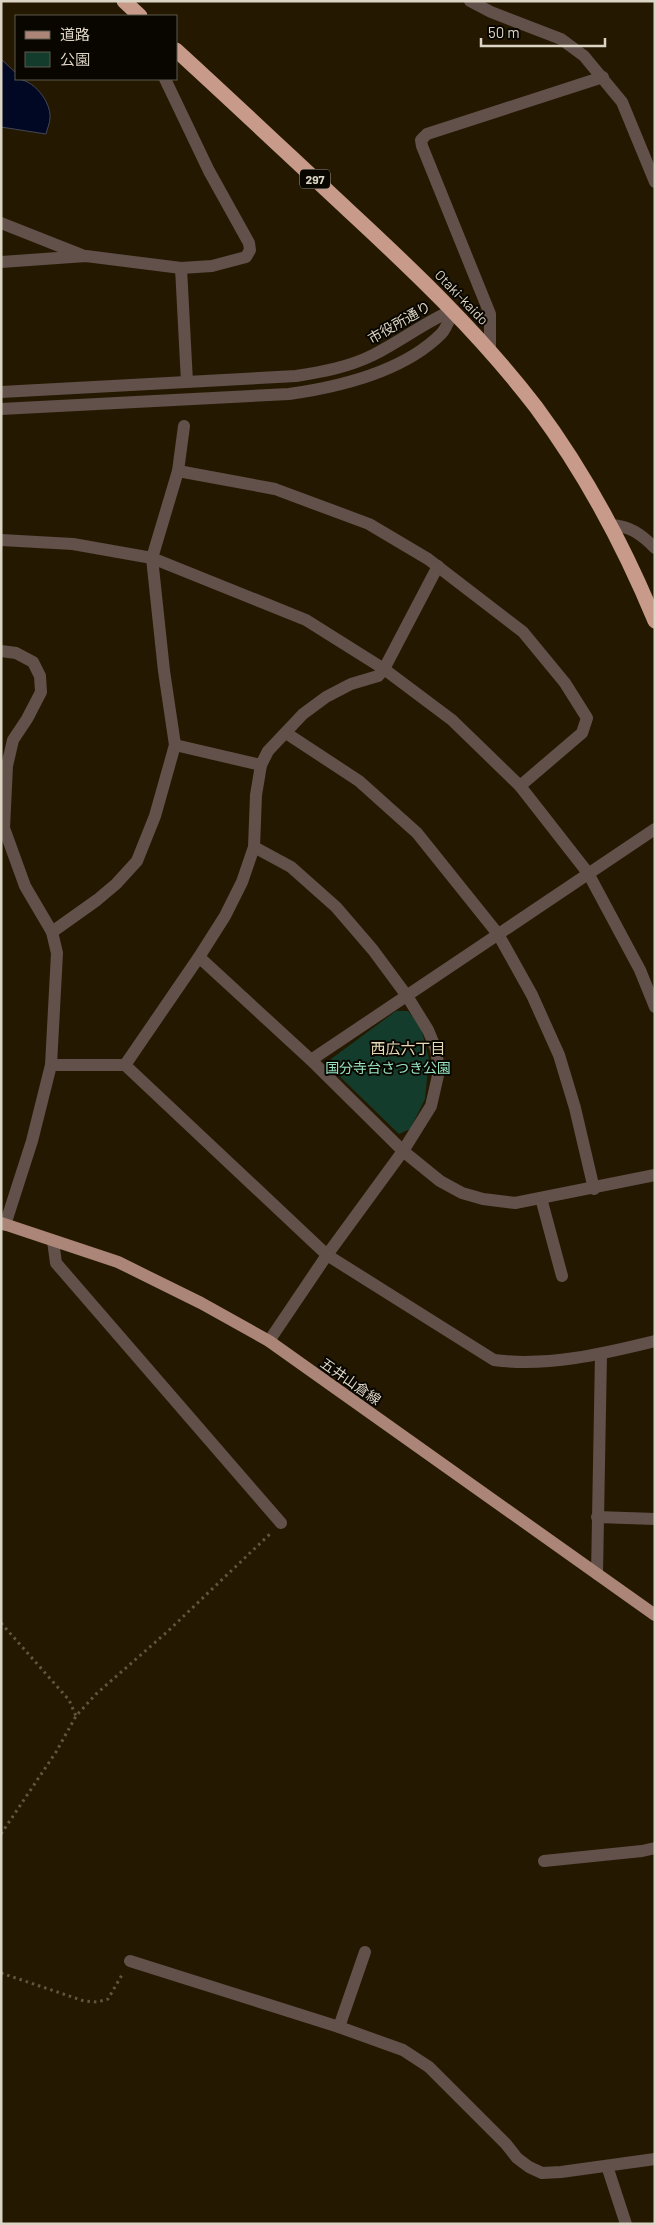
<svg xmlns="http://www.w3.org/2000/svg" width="656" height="2225" font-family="Barlow,'Noto Sans JP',sans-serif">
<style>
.green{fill:#143c2c}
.water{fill:#010823;stroke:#434654}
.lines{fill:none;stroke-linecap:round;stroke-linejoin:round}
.path{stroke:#615741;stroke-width:3;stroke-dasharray:2.5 4;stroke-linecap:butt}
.minor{stroke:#62504a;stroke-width:12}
.major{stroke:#ab8578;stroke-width:12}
.highway{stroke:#c79a8a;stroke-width:15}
.labels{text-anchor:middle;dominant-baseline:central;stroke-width:4;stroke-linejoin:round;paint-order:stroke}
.shield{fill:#090600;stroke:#9d978a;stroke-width:1}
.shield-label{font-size:12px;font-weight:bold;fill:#dcd5c5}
.street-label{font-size:14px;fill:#dcd5c5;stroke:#090600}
.park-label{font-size:14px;fill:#95e1c0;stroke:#090600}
.neighbourhood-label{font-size:15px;fill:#e7dab8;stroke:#090600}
</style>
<rect width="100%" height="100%" fill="#241900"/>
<!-- green -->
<polygon class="green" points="396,1011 408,1011 421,1027 429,1059 425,1099 410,1129 399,1134 329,1066 331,1059"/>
<!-- water -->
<path class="water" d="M1 59 16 73V79C33 79 51 101 50 118 50 123 47 129 46 134L1 127Z"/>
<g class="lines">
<!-- path -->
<g class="path">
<polyline points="1,1623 69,1700 76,1716"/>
<polyline points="1,1834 56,1752 76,1716 96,1694 167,1632 272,1532"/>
<polyline points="1,1973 84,2001 97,2002 108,1999 123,1973"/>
</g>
<!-- minor -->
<g class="minor">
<polyline points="470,1 491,12 561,39 584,56 622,102 655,182"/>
<polyline points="1,223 82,255"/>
<polyline points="1,262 86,256 181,268 212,266 246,257 250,250 249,243 209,171 165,79"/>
<polyline points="181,268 187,382"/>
<polyline points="490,350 490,314 422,146 421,140 427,134 603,77"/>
<path d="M1 392 296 376C322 372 349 367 373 355 401 341 425 322 453 310"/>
<path d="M1 409 289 394C339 387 404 371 441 334 447 328 450 317 453 310"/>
<polyline points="178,471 275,489 369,524 428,559 523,632 565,683 587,718 582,733 520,786"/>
<path d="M611 525C630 526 641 534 655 548"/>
<polyline points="1,540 73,544 152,558 306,620 384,669 452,720 520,786 588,873 640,970 655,1007"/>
<polyline points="1,651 16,653 33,662 40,676 41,692 27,719 13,740 7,766 4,828 25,886 52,932 57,953 51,1065 32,1141 5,1225"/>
<polyline points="286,733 359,781 417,833 498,934 532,995 559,1055 575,1108 594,1189"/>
<polyline points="175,745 261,765"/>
<polyline points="254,847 291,867 336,907 373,950 407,996 428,1030 436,1049 439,1071 431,1106 403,1151 327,1255 269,1341"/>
<polyline points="52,932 97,900 116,884 137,861 155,816 175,745 164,671 152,558 178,471 184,426"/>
<polyline points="199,957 311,1060 403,1151 440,1181 462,1193 483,1199 515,1203 655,1175"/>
<polyline points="311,1060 655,829"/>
<path d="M51 1065H125L327 1255 494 1360C548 1367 602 1354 655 1341"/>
<polyline points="125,1065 199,957 225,916 242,882 254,847 256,795 261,765 268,751 303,714 326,697 351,684 378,676 384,669 438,566"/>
<polyline points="541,1198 562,1276"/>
<polyline points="53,1241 56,1263 281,1523"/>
<polyline points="597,1517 655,1519"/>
<polyline points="597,1574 601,1354"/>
<polyline points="544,1861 642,1851 655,1848"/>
<polyline points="130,1961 339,2027 403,2050 429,2067 506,2144 517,2158 529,2167 542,2173 561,2172 655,2159"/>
<polyline points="339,2027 365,1952"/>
<polyline points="607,2166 626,2224"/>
</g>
<!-- major -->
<polyline class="major" points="1,1223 118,1262 201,1303 269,1341 655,1615"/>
<!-- highway -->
<g class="highway">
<polyline points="124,1 140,16"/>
<path d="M176 50C234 103 291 157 348 210 415 272 480 334 536 407 585 473 624 546 655 621"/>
</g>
</g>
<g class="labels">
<!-- shield labels -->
<rect class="shield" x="300" y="169.5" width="30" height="19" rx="4"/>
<g class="shield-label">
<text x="315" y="179">297</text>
</g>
<!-- street labels -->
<g class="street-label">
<text transform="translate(462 297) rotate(46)">Otaki-kaido</text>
<text transform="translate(399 322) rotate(-30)">市役所通り</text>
<text transform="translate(351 1381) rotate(35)">五井山倉線</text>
</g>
<!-- park labels -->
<g class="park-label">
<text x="388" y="1067">国分寺台さつき公園</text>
</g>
<!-- neighbourhood labels -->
<g class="neighbourhood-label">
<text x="408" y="1048">西広六丁目</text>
</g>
</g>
<!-- border -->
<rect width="656" height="2225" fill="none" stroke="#dcd5c5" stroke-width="5"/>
<!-- legend -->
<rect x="15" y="15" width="162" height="65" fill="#090600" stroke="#5d594f"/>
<rect x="25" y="31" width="25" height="8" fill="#ab8578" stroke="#5d594f"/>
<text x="60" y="40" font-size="15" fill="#dcd5c5">道路</text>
<rect x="25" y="52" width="25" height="15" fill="#143c2c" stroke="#5d594f"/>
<text x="60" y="65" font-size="15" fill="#dcd5c5">公園</text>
<!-- scale -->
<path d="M481 38v8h124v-8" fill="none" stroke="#dcd5c5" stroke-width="2.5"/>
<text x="488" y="38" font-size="15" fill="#dcd5c5" stroke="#090600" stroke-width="4" paint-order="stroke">50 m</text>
</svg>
